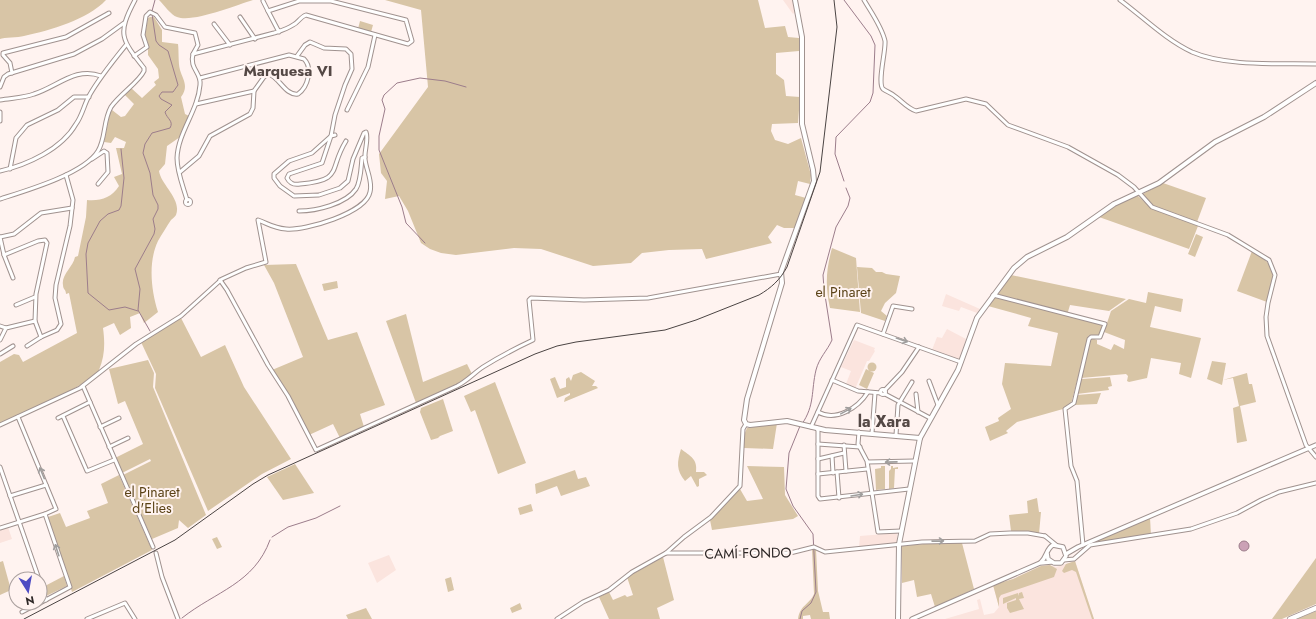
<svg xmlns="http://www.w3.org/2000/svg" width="1316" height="619" font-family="Jost,sans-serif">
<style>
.built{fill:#fbe4de}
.green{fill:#d8c5a6}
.water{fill:#cba2b6;stroke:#9c7d8b}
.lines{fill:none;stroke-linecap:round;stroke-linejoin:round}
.stream{stroke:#9c7d8b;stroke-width:1}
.minor-casing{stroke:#a0928f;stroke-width:5}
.tertiary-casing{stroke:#a0928f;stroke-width:5.5}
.secondary-casing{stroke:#a0928f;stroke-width:6}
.primary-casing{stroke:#a0928f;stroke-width:6}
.minor{stroke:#fff;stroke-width:3}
.tertiary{stroke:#fff;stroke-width:3.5}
.secondary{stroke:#fff;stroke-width:4}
.primary{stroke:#fff;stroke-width:4.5}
.tram{stroke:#4b4443;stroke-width:1}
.oneway{stroke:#a09e9d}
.labels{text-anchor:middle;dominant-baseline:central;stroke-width:4;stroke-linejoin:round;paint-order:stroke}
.park-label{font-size:14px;fill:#5a4216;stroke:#fff3f0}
.street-label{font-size:14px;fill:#2d2726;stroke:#fff3f0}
.neighbourhood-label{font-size:15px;font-weight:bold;fill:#544845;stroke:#fff3f0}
.quarter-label{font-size:16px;font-weight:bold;fill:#544845;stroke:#fff3f0}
</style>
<rect width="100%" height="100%" fill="#fff3f0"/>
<!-- built -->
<g class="built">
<polygon points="783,0 793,0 795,12 793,14"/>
<polygon points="946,294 980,309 977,313 961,307 959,311 942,306"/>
<polygon points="947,329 966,339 959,360 932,350 937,337 942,338"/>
<polygon points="854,340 875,348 874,350 875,351 869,361 867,361 855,389 846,384 851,371 841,367"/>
<polygon points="8,527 12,539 0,543 0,530"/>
<polygon points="897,533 897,543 859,547 860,536"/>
<polygon points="389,555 396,570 377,583 368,563"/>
<polygon points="1075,561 1094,619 945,619 979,609 977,600 980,599 984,615 994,613 999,607 993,585 1013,579 1041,566 1048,565 1056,567"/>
</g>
<!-- green -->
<g class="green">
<path d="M0 0H106C87 20 51 30 24 36 18 38 4 37 0 39Z"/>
<path d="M159 0H253C236 5 193 23 177 17 171 15 164 5 159 0Z"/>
<polygon points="385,0 758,0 765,28 785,26 788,37 799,38 799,51 776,53 776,74 784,80 786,96 800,97 798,123 772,124 771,131 775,140 788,144 801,138 811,175 810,184 798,181 795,195 806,198 795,228 784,228 777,225 768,237 772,243 706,259 702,249 669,250 642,253 631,263 593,266 541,249 514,248 456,255 441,253 430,249 421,243 408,211 399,196 385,199 387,181 381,173 379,154 428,87 421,10"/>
<path d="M150 17H154L162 30V42L178 44C179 52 178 62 180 70 183 80 189 86 181 97L185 114 189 116 180 137 167 146 165 164 159 171C161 185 182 199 176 215 175 217 173 218 171 220 167 226 162 234 158 241 148 262 151 290 158 312L144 323 140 313 130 317 131 328 120 335 114 323 103 328C105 343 105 356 99 370 93 384 17 415 0 424V362L14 354 19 355 23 362 77 333 69 293 66 294C66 289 63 290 63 285 61 275 73 267 75 257L78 256 86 217 87 200C101 201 111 198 119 186L114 177 122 174 116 148H124L126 142 115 137 111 143 104 142 110 113 112 110 121 117 125 116 134 104 124 94 130 87 142 98 156 85 154 82 159 78 158 69 148 55V43L145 35 148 18Z"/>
<polygon points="360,21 373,25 371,32 358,29"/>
<polygon points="1163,183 1206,198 1197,222 1152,206 1141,195"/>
<polygon points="1137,195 1151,208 1198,226 1189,249 1099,217 1116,204"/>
<polygon points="1196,234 1203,237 1195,257 1188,254"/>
<path d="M832 248 856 258 860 312 830 308C825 286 826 270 832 248Z"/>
<path d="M1252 251C1280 268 1274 273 1267 302L1237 291Z"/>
<polygon points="296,264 328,340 357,332 385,405 360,414 364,427 340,438 333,424 309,435 289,396 272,370 303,357 274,283 264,265"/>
<polygon points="857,267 872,268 876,272 882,272 886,274 900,276 896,293 885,303 881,311 887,316 885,321 861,313"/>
<polygon points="1011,275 1126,299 1109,311 1070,305 1067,315 1103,324 1099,337 1089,335 1071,404 1063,409 1017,422 1006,431 1008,433 990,441 985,427 999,421 998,418 1011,409 1002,384 1005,363 1051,366 1058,333 1028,326 1031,318 988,306"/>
<polygon points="337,281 338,288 324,291 322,284"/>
<polygon points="1148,292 1183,299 1181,312 1155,306 1150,327 1201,338 1191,378 1179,374 1181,363 1151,358 1147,378 1129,382 1127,381 1128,376 1126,374 1081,378 1091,338 1097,340 1097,344 1111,350 1114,344 1124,349 1125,340 1104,332 1111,311 1129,299 1146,303"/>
<polygon points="406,314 423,382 467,364 472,374 457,384 416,403 386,321"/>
<polygon points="181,318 201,357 225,345 244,387 291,459 262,474 208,511 155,388 156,374 141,342"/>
<polygon points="148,360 154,373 153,387 206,515 188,528 179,520 178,528 152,539 123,475 151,461 150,459 122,473 115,458 143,444 125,401 118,404 109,369"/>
<polygon points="1212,361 1226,363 1222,385 1207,379"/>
<circle cx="872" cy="367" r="4.5"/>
<polygon points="866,369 874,373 867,389 859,385"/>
<polygon points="581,372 595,381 592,386 596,386 598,388 564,402 565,398 570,395 570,393 557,398 550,379 555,377 560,389 566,387 566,379 569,377 571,381 573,375"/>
<polygon points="1247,373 1249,384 1252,384 1256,402 1240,406 1247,441 1237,443 1233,408 1239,406 1233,378 1223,380"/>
<polygon points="1110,377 1112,386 1108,387 1109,390 1077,394 1080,381 1082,379"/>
<polygon points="495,382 526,463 498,474 475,410 471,412 464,396"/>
<polygon points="1101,393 1097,404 1075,405 1077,395"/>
<polygon points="443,399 453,431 440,436 438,438 431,440 420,412 421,408"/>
<polygon points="777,423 773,449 744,448 744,435 747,428"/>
<path d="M681 449C690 456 698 459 696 472H704L707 475 699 479V486L697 487 691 476 685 481C676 470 677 462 681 449Z"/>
<polygon points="295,464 314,493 283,500 267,477"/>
<polygon points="747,466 784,467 785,495 798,516 793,519 712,530 710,520 740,489 747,501 763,499"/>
<polygon points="881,466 885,466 885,489 876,490 875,469 881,468"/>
<polygon points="891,466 893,466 893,468 898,467 898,469 895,469 894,488 889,489 889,471 891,469"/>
<polygon points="575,470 578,479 586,477 590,486 561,496 557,486 536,494 535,484"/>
<polygon points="119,475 152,550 72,592 48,517 60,513 66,527 90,518 87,511 108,503 101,484"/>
<polygon points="1037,498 1039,512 1041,512 1039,534 1011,531 1009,515 1028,513 1027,501"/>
<polygon points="531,504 533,511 520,515 518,508"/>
<polygon points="1150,518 1151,535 1091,544 1090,543"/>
<polygon points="217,537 222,547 217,549 212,539"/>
<polygon points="945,542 962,543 974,589 935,607 931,594 917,597 914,580 902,583 902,546"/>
<path d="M812 549H816L818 591 823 612H829L830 619H811L810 615 803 616V619H798C800 605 809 605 814 594Z"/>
<polygon points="663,557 674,600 657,608 660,619 609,619 599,597 609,592 613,600 625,595 627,597 633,595 627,577"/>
<polygon points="1316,558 1316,604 1282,619 1272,619"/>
<polygon points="3,561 11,590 0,595 0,562"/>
<polygon points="1075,561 1094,619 1092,619 1076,572 1072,570 1064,573 1062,571 1066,564"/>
<polygon points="1050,565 1057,569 1054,577 1001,595 999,598 999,607 993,585 1013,579 1041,566"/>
<polygon points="64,576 67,586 46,596 43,587"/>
<polygon points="451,577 454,590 448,592 445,579"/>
<polygon points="1022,592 1024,598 1019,599 1024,609 1010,613 1007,608 1007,603 1016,600 1016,598 1003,604 1003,598 1018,593 1019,596 1019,593"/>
<polygon points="520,603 522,609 512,613 510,608"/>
<polygon points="366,608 372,619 348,619 346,615"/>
<polygon points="1316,611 1316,619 1297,619"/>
</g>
<!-- water -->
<circle class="water" cx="1244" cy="546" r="5"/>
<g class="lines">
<!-- stream -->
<g class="stream">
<polyline points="844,0 871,36 875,45 873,93 870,102 836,137 835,154 844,181"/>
<polyline points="152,11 155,0"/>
<polyline points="121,149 124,178 121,206 119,210 108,214 100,221 88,243 86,254 88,293 109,310 125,307 138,311"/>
<polyline points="425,243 406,223 402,207 379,150 379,136 385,109 382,100 384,95 397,83 420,78 445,81 466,87"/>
<path d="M150 331 138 310 140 289 135 269 154 234 155 229 153 219 158 209V205L153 195 150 173 143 153 145 144 152 133 170 128C174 121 167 119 165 112L172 105 161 99 159 96 162 92H173L178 85 168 51 159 45 156 41 152 14"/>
<path d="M802 424C815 405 811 391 816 370 819 358 827 351 832 340L824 289 823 275 836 227 848 206 850 198 846 188"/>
<polyline points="800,426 789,453 786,489 793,506 813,534 816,592 811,603 802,611 800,619"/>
<polyline points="272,537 288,527 316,518 340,506"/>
<path d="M182 618C216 591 254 584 270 540"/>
</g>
<defs>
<g id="minor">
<path d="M864 0C871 12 882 27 885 41 886 51 877 83 883 89 887 92 892 93 896 97 903 102 907 108 916 111L966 99 986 104 1008 125 1068 147 1118 175 1134 187 1152 207 1228 235 1269 260 1275 275 1268 303 1266 317 1267 336 1306 445 1316 457"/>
<path d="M1120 0C1143 17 1166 40 1192 52 1227 67 1279 63 1316 64"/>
<polyline points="263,1 268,11"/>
<polyline points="240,17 255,39"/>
<polyline points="214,24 230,45"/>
<path d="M134 56 147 47 143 35 146 16 150 12 156 15 165 27 195 33 198 45 193 54 274 33C280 31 287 29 293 25 298 23 300 17 306 15L408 44 412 41 406 20 331 1H299L268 11 279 32"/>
<polyline points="12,73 10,63 3,55 3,53 66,37 109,13"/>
<polyline points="0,87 4,77 8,74 74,54 102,39 124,23"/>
<path d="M0 100C11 98 24 98 34 94 57 87 76 66 101 76"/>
<path d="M196 104 254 91 264 77 268 74C279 76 285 96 298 94 308 87 313 68 304 59L289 55 200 78"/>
<polyline points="347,110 368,67 375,35"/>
<polyline points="0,112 0,121"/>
<path d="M335 135 331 136 322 163 289 174 287 178C290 184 294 185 300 184 344 180 328 170 346 141"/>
<polyline points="92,159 104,151 107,153 108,172 98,184"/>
<polyline points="10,169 16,138 27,125 58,110 74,97 89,97"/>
<path d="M0 171C27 165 62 149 76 124 82 116 84 105 89 96 99 78 113 61 126 45"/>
<polyline points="180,172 199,156 210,136 250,114 253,108 254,91"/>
<path d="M0 199C25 191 84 174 98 151 106 138 103 121 111 107 120 94 139 82 144 71V68C121 39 117 34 135 0"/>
<circle cx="188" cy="202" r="2.5"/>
<path d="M187 200C183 186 177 172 177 158 178 132 198 111 200 85 202 73 189 69 193 54"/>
<path d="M299 211C316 211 346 204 356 189 361 181 361 167 362 158L365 157"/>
<polyline points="0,237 4,255 38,241 45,240 47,243 36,294 35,321"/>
<polyline points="0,237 14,234 41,213 72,208"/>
<polyline points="4,255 13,278"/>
<path d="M220 280 227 290 268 365 288 396 316 450 457 386C467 381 474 373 483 367 499 357 516 348 533 340L529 300 531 298 584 300 648 298 781 274"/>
<polyline points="993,295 1105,324 1100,337 1091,337 1089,339 1074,403 1065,409 1071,466 1077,481 1083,545"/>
<polyline points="16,305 35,297"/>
<polyline points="0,326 6,328"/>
<polyline points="883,334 893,306 912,309"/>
<polyline points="0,340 6,328 35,321 41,337"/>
<polyline points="27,346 41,337 57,330 61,324 55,298 56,285 70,226 73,200 66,175"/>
<polyline points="0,354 13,346"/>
<polyline points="832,380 858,391 881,393"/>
<polyline points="929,381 938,405"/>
<polyline points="83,386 153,547"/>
<circle cx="883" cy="392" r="2.5"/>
<polyline points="884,391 902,372 919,347"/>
<polyline points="885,394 930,418"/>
<polyline points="916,394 918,412"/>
<path d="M818 412C836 422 858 408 868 392"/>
<polyline points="63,416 87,471 114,460"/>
<polyline points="18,417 56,509 45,514 70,587 40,603"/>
<polyline points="58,418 90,402"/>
<path d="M0 425 80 388 136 344 181 316 222 279 246 268 266 262 258 220C269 224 273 228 286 229 305 231 366 213 370 192 373 181 366 170 365 159 364 151 369 139 366 132L364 133 353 159 348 181 340 188 319 195 294 196 280 186 274 178V174L289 161 312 153 331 136 335 115 345 85 352 69 351 54 346 49 324 48 310 42 305 45 297 56"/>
<polyline points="100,427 119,418"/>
<polyline points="811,427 857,325 961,362"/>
<polyline points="817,428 818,431 818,496 820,499 909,489"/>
<polyline points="859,432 858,444 867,461 878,532 901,531"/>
<polyline points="872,433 875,393"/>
<polyline points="896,435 898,405 912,382"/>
<polyline points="818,444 860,447"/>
<polyline points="844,445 846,471"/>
<polyline points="109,447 128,438"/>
<polyline points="832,456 833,473"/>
<polyline points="818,459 844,453"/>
<polyline points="868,462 914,461"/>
<polyline points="0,467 39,579"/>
<polyline points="837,472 839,498"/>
<polyline points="818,474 867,469"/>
<polyline points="10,496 46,485"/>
<polyline points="0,528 45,514"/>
<polyline points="1045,536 1056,545"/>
<polyline points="156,553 162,577 178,619"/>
<polyline points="666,553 790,553 814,547 825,552 922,542 975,541 990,534 1010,533 1028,533 1045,536"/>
<polyline points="1064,560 1074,559 1090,545 1191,529 1237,513 1261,500 1279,492 1316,483"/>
<polyline points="40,583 46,600"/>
<polyline points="22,612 39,603"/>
<polyline points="87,619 125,603 135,619"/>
<polyline points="557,619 583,602 609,590 632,572 666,553 684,537 711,517 740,486 743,429 746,424"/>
</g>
<g id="tertiary">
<polyline points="1066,554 1078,547 1316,445"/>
<path d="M1041 562C1047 557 1046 549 1053 545L1063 547 1066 556 1061 563H1054L1048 559 1047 553"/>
<polyline points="912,619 1040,563 1051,562"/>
</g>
<g id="secondary">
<polyline points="795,0 802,37 802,124 813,170 814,181 781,272 782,283 747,399 744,420 746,424 750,425 787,421 825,430 920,438"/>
<polyline points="898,619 899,544 920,438 958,370 977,318 1014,268 1027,257 1067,237 1114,204 1159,183 1215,142 1264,117 1316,83"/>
</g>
<polyline id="primary" points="1290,619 1316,608"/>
</defs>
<!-- minor casing -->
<use href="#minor" class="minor-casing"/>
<!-- tertiary casing -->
<use href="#tertiary" class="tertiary-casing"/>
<!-- secondary casing -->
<use href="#secondary" class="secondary-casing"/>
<!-- primary casing -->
<use href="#primary" class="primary-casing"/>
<!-- minor -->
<use href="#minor" class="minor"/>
<!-- tertiary -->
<use href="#tertiary" class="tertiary"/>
<!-- secondary -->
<use href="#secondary" class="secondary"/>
<!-- primary -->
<use href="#primary" class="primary"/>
<!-- tram -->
<path class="tram" d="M24 619 175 540 253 484 268 475 535 354 557 346 576 342 665 330 696 320 759 295C771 288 780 280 787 267L820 172 837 27 834 0"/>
</g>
<!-- one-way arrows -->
<defs><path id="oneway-shaft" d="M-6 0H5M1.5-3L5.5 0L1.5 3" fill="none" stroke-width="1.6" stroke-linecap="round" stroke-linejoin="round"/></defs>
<g class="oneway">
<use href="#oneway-shaft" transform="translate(902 340) rotate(19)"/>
<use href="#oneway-shaft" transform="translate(846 411) rotate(-29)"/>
<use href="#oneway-shaft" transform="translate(891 462) rotate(179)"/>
<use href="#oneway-shaft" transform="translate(42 473) rotate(-112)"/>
<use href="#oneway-shaft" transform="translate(857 495) rotate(-9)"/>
<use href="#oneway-shaft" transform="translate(938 541) rotate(-1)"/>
<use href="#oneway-shaft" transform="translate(57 550) rotate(-108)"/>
</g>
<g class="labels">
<!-- park labels -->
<g class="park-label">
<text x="843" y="292">el Pinaret</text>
<text x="152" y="492">el Pinaret<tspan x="152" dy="16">d'Elies</tspan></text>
</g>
<!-- street labels -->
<g class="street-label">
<text transform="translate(748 553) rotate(-1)">CAMÍ FONDO</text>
</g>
<!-- neighbourhood labels -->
<g class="neighbourhood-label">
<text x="288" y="71">Marquesa VI</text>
</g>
<!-- quarter labels -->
<g class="quarter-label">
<text x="884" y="421">la Xara</text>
</g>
</g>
<!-- north arrow -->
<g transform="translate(28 591) rotate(169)"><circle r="19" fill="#fff3f0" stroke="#aba19f"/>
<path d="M0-3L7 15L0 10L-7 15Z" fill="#4d4cc3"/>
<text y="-6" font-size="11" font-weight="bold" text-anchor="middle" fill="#2d2726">N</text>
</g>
</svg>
